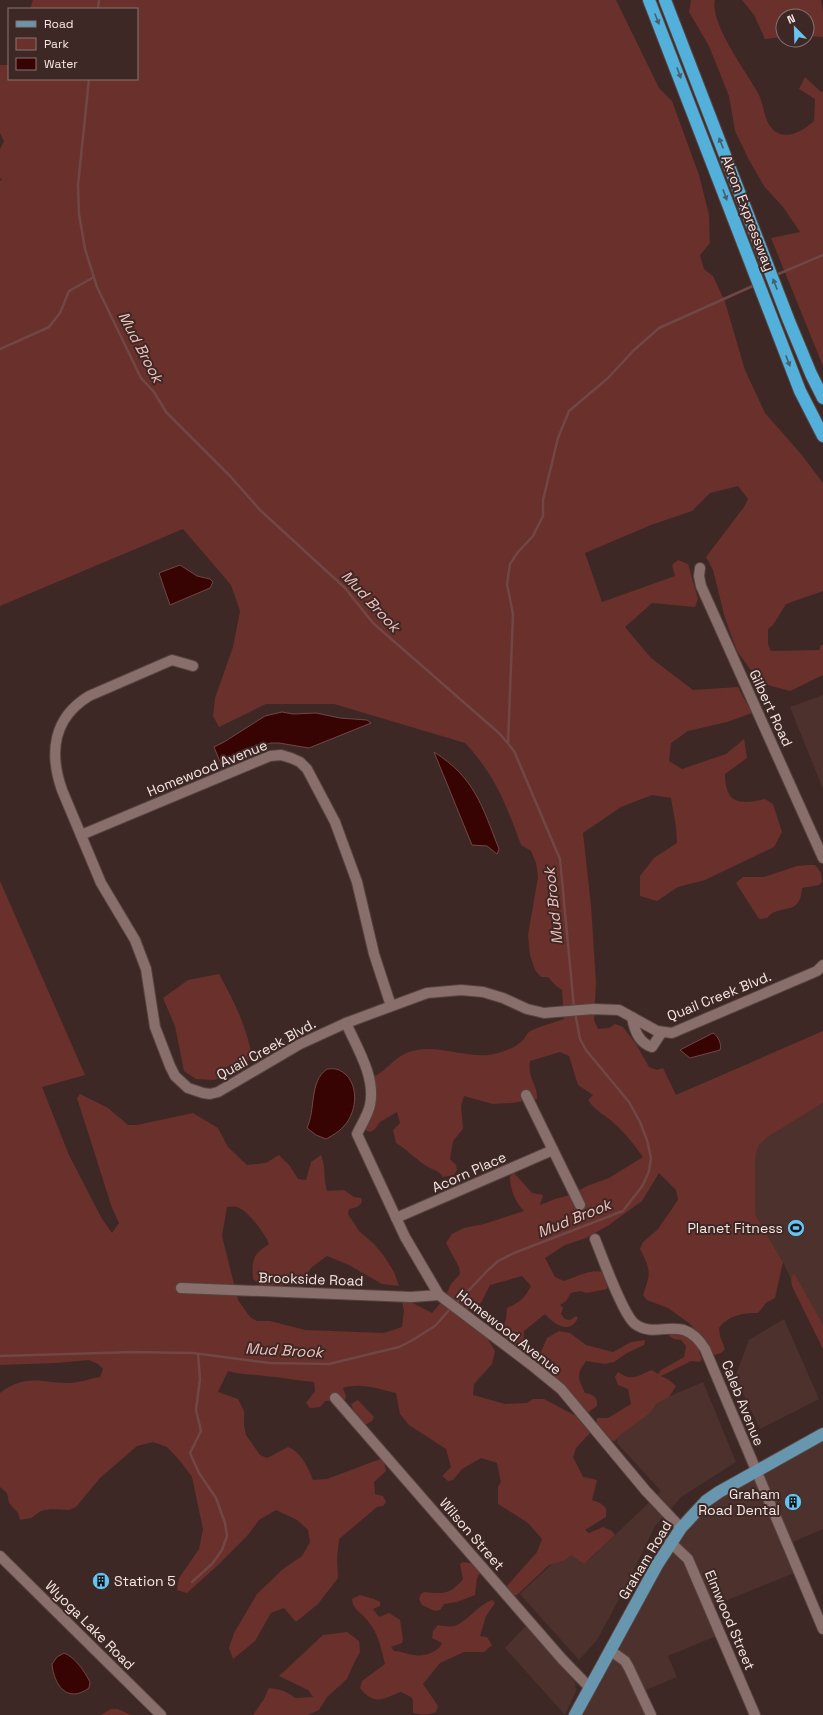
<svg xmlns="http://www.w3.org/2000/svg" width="823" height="1715" font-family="'Space Grotesk',sans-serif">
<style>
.built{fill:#4d312d}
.green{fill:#6a302b}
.water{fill:#380303;stroke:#714746}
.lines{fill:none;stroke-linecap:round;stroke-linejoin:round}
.stream{stroke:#714746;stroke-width:2.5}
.minor-casing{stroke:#564441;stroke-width:12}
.major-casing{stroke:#564441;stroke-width:14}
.highway-casing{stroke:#564441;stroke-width:14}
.minor{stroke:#896f6b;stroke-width:10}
.major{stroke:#6896ae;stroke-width:12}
.highway{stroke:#52b0db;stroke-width:12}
.oneway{fill:#465e6e}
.labels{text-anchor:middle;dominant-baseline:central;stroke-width:4;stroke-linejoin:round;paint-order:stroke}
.street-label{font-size:14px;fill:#f6e7e4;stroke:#3e2825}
.poi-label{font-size:14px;fill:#f6e7e4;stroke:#3e2825;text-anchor:end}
.water-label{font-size:15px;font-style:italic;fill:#f1c3bd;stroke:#3e2825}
</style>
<rect width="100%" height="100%" fill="#3e2825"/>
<!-- built -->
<g class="built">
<polygon points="823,695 823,789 790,707"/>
<polygon points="823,1103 823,1348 783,1262 755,1214 755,1158 759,1145 768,1137"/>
<polygon points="784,1319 819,1399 760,1429 735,1377 749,1340"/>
<polygon points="703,1382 736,1462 681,1497 655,1526 627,1584 597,1640 579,1660 520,1594 573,1544 589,1560 661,1491 617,1443 619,1418"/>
<polygon points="823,1434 823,1529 788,1544 799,1571 710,1607 716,1636 668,1656 677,1677 641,1692 651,1715 584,1715 580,1705 690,1517"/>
<polygon points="526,1626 575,1682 576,1691 565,1715 505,1648"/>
</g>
<!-- green -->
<g class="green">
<path d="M33 0H616L659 88 672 101 699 175 709 215 710 243 700 255 704 269 713 276 725 302 745 370 765 413 801 454 823 483V591L786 604 773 625 768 629V644L771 651 819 650 821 645H823V675L790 691 760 683 737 651 725 618 713 570 706 557 744 507 748 499 738 486 710 493 692 511 651 525 585 553 602 602 675 576 672 565 678 560 688 564 698 599 695 607 652 603 625 627 651 658 693 690 738 687 752 713 727 722 688 731 671 743 669 761 682 769 726 754 744 739 747 758 725 774C725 804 740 805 765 799L773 804 782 832 774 847 705 880 678 887 657 901 640 896V876L654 858 677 843 676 827 671 798 652 795 621 807 583 833 591 906 596 982 594 1020 598 1029 609 1028 615 1024 623 1027 636 1044 649 1067 657 1070 663 1068 676 1095 823 1031V1103L768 1137 759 1145 755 1158V1214L783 1262 775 1298 766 1303 758 1313C742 1313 729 1315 719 1328L720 1336 725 1349 721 1353 711 1356 703 1337 689 1323 668 1308 647 1300 643 1295C651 1273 651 1270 640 1249L643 1242 658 1229 678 1200 676 1190 659 1173 642 1201 609 1225 586 1238 565 1245 545 1258 555 1277 564 1281C577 1277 590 1269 603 1272L608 1284 607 1289 587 1293 580 1291 571 1293 566 1301 560 1305 563 1308 561 1314 565 1319 570 1320 576 1316 578 1318C569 1336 553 1323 545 1314L524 1331 523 1350 504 1337 503 1327 506 1319 507 1308C520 1302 524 1299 531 1286L522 1276 490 1285 481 1303 462 1312 487 1338 495 1351 492 1364 474 1384 473 1395 505 1404 527 1403 533 1399H544L576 1416 590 1433 576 1448 573 1457 583 1477 597 1480 592 1500 600 1503 606 1508V1517L585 1530 589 1533 603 1527 612 1531 615 1535 584 1564 571 1555 565 1560 549 1565 517 1595H512L507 1586 537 1552 542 1539 528 1523 498 1504V1487L501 1482 497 1463 481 1458 462 1469 453 1480 448 1481 442 1476 451 1467 446 1449 409 1425 400 1414 396 1393C379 1389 360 1382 343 1388L346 1396 345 1400 325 1401 320 1407 310 1408 306 1403 315 1391 314 1382C298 1381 282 1377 265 1376 252 1374 240 1375 228 1371L218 1392 238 1399 244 1411V1425L246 1435 260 1455 267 1458 288 1447C301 1452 308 1467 313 1480L327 1479 383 1458 386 1471 374 1482 375 1494 383 1496 386 1502 383 1506 377 1507 339 1539 337 1559 338 1578 318 1604 296 1622 284 1608 271 1613 255 1641 233 1659 229 1648 234 1633 257 1594 283 1569 302 1556 310 1542 308 1530 297 1520 276 1510 259 1520 247 1536 218 1565 187 1593 177 1590 179 1578 199 1549 203 1529 192 1477 181 1462 167 1447 153 1442 137 1446 100 1478 76 1507 69 1510 51 1509 41 1511 31 1518 20 1520 18 1513 9 1503 7 1493 0 1487V1393C31 1370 46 1387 78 1382 85 1381 93 1378 100 1377L103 1369 98 1364 89 1360 56 1363 0 1365V881L85 1075 42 1087 69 1155 102 1219 112 1233 119 1223 112 1208 77 1098 80 1094 108 1108 128 1125H137L193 1113 218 1128 228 1147 247 1165 266 1163 279 1155 290 1166 298 1179 306 1180 311 1162 321 1155C326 1167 323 1177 327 1191L344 1190 354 1197 361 1198 362 1201C360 1207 355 1208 349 1209L348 1214 359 1231 374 1244 384 1256 394 1272 399 1286 382 1284 349 1265 327 1256 312 1267 298 1285 261 1286 253 1279C252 1260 252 1255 269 1244 265 1233 248 1211 237 1207 234 1206 229 1207 227 1207L222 1236 238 1300 250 1317 257 1321H270L305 1330 384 1333 402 1327 404 1311 402 1301H409L432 1313 444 1299 451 1284 460 1274 459 1267 446 1243 452 1234 464 1228 484 1224 524 1211C515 1202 510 1189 510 1176L514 1173 532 1193 543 1195 540 1205 555 1199 570 1195 587 1186 609 1178 643 1157C635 1146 627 1135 616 1125 607 1116 596 1112 588 1100L593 1095 578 1085 569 1056 560 1052 530 1061C527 1079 538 1084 537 1099L512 1103 493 1104 464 1096 461 1106 463 1129 453 1141 450 1159 456 1165 457 1170 454 1175 443 1177C439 1171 436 1171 430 1168 418 1162 408 1150 396 1143L393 1130 400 1123 397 1112 380 1122 375 1129 370 1132 365 1130 361 1125 370 1107V1078C386 1073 392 1058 409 1052 436 1042 468 1060 494 1054 503 1052 515 1048 522 1041 525 1039 526 1034 529 1032 534 1028 556 1022 564 1019L562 990 555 985 548 977H541L535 970 530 955 528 935 538 877 536 863 531 851 521 845C506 804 495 775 465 743L334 704H266L219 727 213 716 215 698 233 647 240 611 231 585 183 529 0 606V180L2 181 1 178 0 179V149L4 141 0 133V65H9V79H137V9H30Z"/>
<path d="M691 0H715C709 22 747 73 758 93 765 106 764 127 778 133 791 139 805 129 814 121L815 99 799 89 805 77 821 92 823 91V366L771 238 800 232 783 207 764 186 749 160 735 131 729 96 709 46 689 12Z"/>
<polygon points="742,0 821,0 823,13 823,37 807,36 807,16 783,16 783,37 765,39 754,15"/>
<path d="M808 865H815L821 873 822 882 819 885 802 888C800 918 781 902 767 918L759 919 736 883 743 877H764L797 866Z"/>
<path d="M219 974C234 1001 247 1027 252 1057L233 1073 214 1080 196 1079 184 1071 175 1026 163 998 188 980Z"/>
<polygon points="794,1273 823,1325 823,1349 792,1286 791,1279"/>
<path d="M559 1331 570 1333 586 1345 613 1352 631 1342 645 1340 644 1345 627 1353 614 1362 605 1364 586 1361C576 1375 578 1378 585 1393 593 1394 598 1397 597 1406L587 1413 548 1373 539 1356 547 1338Z"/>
<path d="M671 1333 694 1337 702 1360 699 1362 691 1361 661 1376 669 1380 676 1386 669 1397 656 1404 650 1413 620 1435 615 1441 609 1440 596 1426 597 1418H608L631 1404 628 1389 618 1385 615 1377 618 1372C633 1382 636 1376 652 1370L658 1374 661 1370 684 1357 686 1346 681 1340 674 1339 669 1336Z"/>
<polygon points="358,1400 374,1417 372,1421 363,1426 358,1421 351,1404"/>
<path d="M463 1562 476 1564 479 1568 480 1573 477 1578 475 1595 457 1602 444 1604 440 1610 435 1611 422 1605 419 1599 421 1594 424 1592C443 1594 450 1595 463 1579L460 1564Z"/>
<path d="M360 1595 374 1599 380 1602V1606L373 1609 379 1617 389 1613 400 1620 403 1639 402 1643 391 1647 394 1651C401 1651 406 1654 413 1655 423 1657 438 1653 442 1643L432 1638 433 1631 438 1625C444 1626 449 1627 455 1626 469 1620 478 1605 492 1600L495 1603 486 1616 480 1636 487 1637 492 1645 484 1652H464L440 1663 423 1684 438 1706 436 1712C430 1715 420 1715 413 1713V1700L411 1697 401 1692C384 1698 375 1707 360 1688L362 1681 385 1664C381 1648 378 1633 368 1621 361 1612 353 1610 352 1599Z"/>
<path d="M347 1632 359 1641 360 1652 354 1663 347 1679 327 1697 319 1710 308 1715H253L264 1699 269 1688C279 1689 287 1691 295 1698L313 1697 308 1690 279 1676 323 1635Z"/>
<polygon points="111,1709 118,1709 131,1715 101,1715"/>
</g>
<!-- water -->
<g class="water">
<polygon points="180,565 197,576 210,579 213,582 210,588 170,605 159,573"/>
<polygon points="282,712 293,714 316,713 340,718 367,720 371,723 309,748 279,743 270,743 250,753 221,764 214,747 224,742 265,716"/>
<path d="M434 752C475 778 482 806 499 849L497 854 487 846 472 845Z"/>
<path d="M713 1033C718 1036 722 1044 720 1050L690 1058 680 1050Z"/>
<path d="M327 1069C330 1069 335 1068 339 1070 360 1080 358 1111 344 1126 339 1132 333 1135 326 1139L316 1135 307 1128C316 1108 309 1082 327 1069Z"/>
<path d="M64 1653C75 1657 85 1672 90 1682L89 1688C67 1704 54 1685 52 1664L57 1657Z"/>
</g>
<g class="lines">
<!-- stream -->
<g class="stream">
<polyline points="98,9 99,0"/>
<polyline points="89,79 78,185 79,214 85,249 97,287 141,378 154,392 166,412 230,476 260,510 345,588 373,623 500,734 514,751 560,859 574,1008"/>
<polyline points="776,275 823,255"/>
<polyline points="0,349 49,327 60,313 69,291 94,277"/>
<polyline points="508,743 513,614 507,584 510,564 518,552 533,536 543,516 543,500 558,438 569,411 608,378 634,350 659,328 755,285"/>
<polyline points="455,1305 487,1271 498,1261 514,1253 623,1211 643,1185 649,1171 651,1158 647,1140 640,1122 629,1102 586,1050 580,1039 575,1012"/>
<polyline points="0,1356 133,1352 193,1353 270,1363 329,1364 399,1347 411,1341 435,1326 451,1308"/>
<polyline points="192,1582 212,1564 222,1550 227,1536 225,1523 216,1498 199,1473 190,1453 201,1431 196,1410 200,1379 198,1354"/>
</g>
<defs>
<g id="minor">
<polyline points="700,568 699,576 701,586 823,858"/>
<path d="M193 666 172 660 89 696C53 718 49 753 62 790L101 883 135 940 146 969 155 1027 170 1066 175 1076 188 1088 203 1093 210 1094 218 1092 300 1044 346 1023 427 993 461 990 483 992 503 998 527 1009 544 1013 593 1009 619 1010 657 1031 672 1033 817 971 823 965"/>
<polyline points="81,835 270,756 281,755 291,758 300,762 307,769 335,822 357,882 374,954 391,1006"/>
<path d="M632 1017C634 1030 639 1043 652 1047L662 1032"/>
<path d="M346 1023C357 1048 376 1077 370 1105 368 1115 361 1125 357 1134L405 1237 439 1295 534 1367 561 1389 646 1491 681 1528"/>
<polyline points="526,1095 580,1205"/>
<polyline points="396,1218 553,1150"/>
<path d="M595 1239C602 1256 623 1315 635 1324 658 1341 682 1311 705 1349L823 1629"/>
<polyline points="181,1288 411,1297 439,1295"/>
<polyline points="335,1398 562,1659 589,1687"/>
<polyline points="670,1542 688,1559 755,1715"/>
<polyline points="0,1556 161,1715"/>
<polyline points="611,1651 625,1661 629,1668 651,1715"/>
</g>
<polyline id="major" points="575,1715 657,1565 681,1528 706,1501 719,1492 823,1434"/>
<g id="highway">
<polyline points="649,0 800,391 823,436"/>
<polyline points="665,0 789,321 811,374 823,398"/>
</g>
</defs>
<!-- minor casing -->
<use href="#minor" class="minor-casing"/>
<!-- major casing -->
<use href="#major" class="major-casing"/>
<!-- highway casing -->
<use href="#highway" class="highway-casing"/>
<!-- minor -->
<use href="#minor" class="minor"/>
<!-- major -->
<use href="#major" class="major"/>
<!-- highway -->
<use href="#highway" class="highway"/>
</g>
<!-- one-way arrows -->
<defs><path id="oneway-solid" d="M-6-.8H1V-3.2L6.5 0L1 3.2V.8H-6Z"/></defs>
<g class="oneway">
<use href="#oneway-solid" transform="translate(657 19) rotate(68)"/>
<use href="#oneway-solid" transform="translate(679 73) rotate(69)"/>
<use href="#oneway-solid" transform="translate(721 143) rotate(-112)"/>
<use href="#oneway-solid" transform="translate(725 195) rotate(70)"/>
<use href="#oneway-solid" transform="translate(775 284) rotate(-111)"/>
<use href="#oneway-solid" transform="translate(788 361) rotate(69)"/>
</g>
<!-- icons -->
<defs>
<symbol id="stadium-disc" viewBox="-11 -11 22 22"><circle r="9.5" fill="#67c4f0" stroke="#3e2825"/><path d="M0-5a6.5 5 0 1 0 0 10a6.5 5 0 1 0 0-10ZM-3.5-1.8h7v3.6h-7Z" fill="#111"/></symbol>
<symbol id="building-disc" viewBox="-11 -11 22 22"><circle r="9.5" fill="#67c4f0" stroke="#3e2825"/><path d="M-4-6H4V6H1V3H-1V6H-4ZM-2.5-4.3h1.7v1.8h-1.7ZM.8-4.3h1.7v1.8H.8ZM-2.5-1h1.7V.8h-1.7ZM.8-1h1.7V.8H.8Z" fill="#111"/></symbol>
</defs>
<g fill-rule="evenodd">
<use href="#stadium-disc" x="786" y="1218" width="20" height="20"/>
<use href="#building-disc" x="783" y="1492" width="20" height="20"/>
<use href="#building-disc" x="91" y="1571" width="20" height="20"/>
</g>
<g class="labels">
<!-- street labels -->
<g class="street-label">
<text transform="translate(748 213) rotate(69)">Akron Expressway</text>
<text transform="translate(771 708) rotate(65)">Gilbert Road</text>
<text transform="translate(207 768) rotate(-22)">Homewood Avenue</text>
<text transform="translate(719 996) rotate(-22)">Quail Creek Blvd.</text>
<text transform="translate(266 1049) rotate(-29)">Quail Creek Blvd.</text>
<text transform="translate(469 1172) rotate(-24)">Acorn Place</text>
<text transform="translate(311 1279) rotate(2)">Brookside Road</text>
<text transform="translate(509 1332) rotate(38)">Homewood Avenue</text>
<text transform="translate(743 1403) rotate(68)">Caleb Avenue</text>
<text transform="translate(472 1534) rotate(49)">Wilson Street</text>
<text transform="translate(645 1560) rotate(-59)">Graham Road</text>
<text transform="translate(730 1620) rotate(67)">Elmwood Street</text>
<text transform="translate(90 1625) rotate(45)">Wyoga Lake Road</text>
</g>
<!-- poi labels -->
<g class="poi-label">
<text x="783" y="1228">Planet Fitness</text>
<text x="780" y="1494">Graham<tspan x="780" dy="16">Road Dental</tspan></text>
<text x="114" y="1581" text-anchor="start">Station 5</text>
</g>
<!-- water labels -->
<g class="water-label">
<text transform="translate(141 347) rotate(62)">Mud Brook</text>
<text transform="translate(371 601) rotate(47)">Mud Brook</text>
<text transform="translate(553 906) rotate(-96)">Mud Brook</text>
<text transform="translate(574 1218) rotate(-22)">Mud Brook</text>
<text transform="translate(284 1350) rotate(3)">Mud Brook</text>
</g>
</g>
<!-- legend -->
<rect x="8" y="8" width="130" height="72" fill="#3e2825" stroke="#887471"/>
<rect x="16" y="21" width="20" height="6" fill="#6896ae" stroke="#887471"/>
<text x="44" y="28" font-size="12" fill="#f6e7e4">Road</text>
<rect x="16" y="38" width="20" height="12" fill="#6a302b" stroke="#887471"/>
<text x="44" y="48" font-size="12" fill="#f6e7e4">Park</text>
<rect x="16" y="58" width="20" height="12" fill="#380303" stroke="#887471"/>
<text x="44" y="68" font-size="12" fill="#f6e7e4">Water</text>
<!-- north arrow -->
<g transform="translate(795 28) rotate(337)"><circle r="19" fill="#3e2825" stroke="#887471"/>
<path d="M0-3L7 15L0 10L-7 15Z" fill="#67c4f0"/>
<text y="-6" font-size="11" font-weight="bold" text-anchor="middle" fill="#f6e7e4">N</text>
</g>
</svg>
